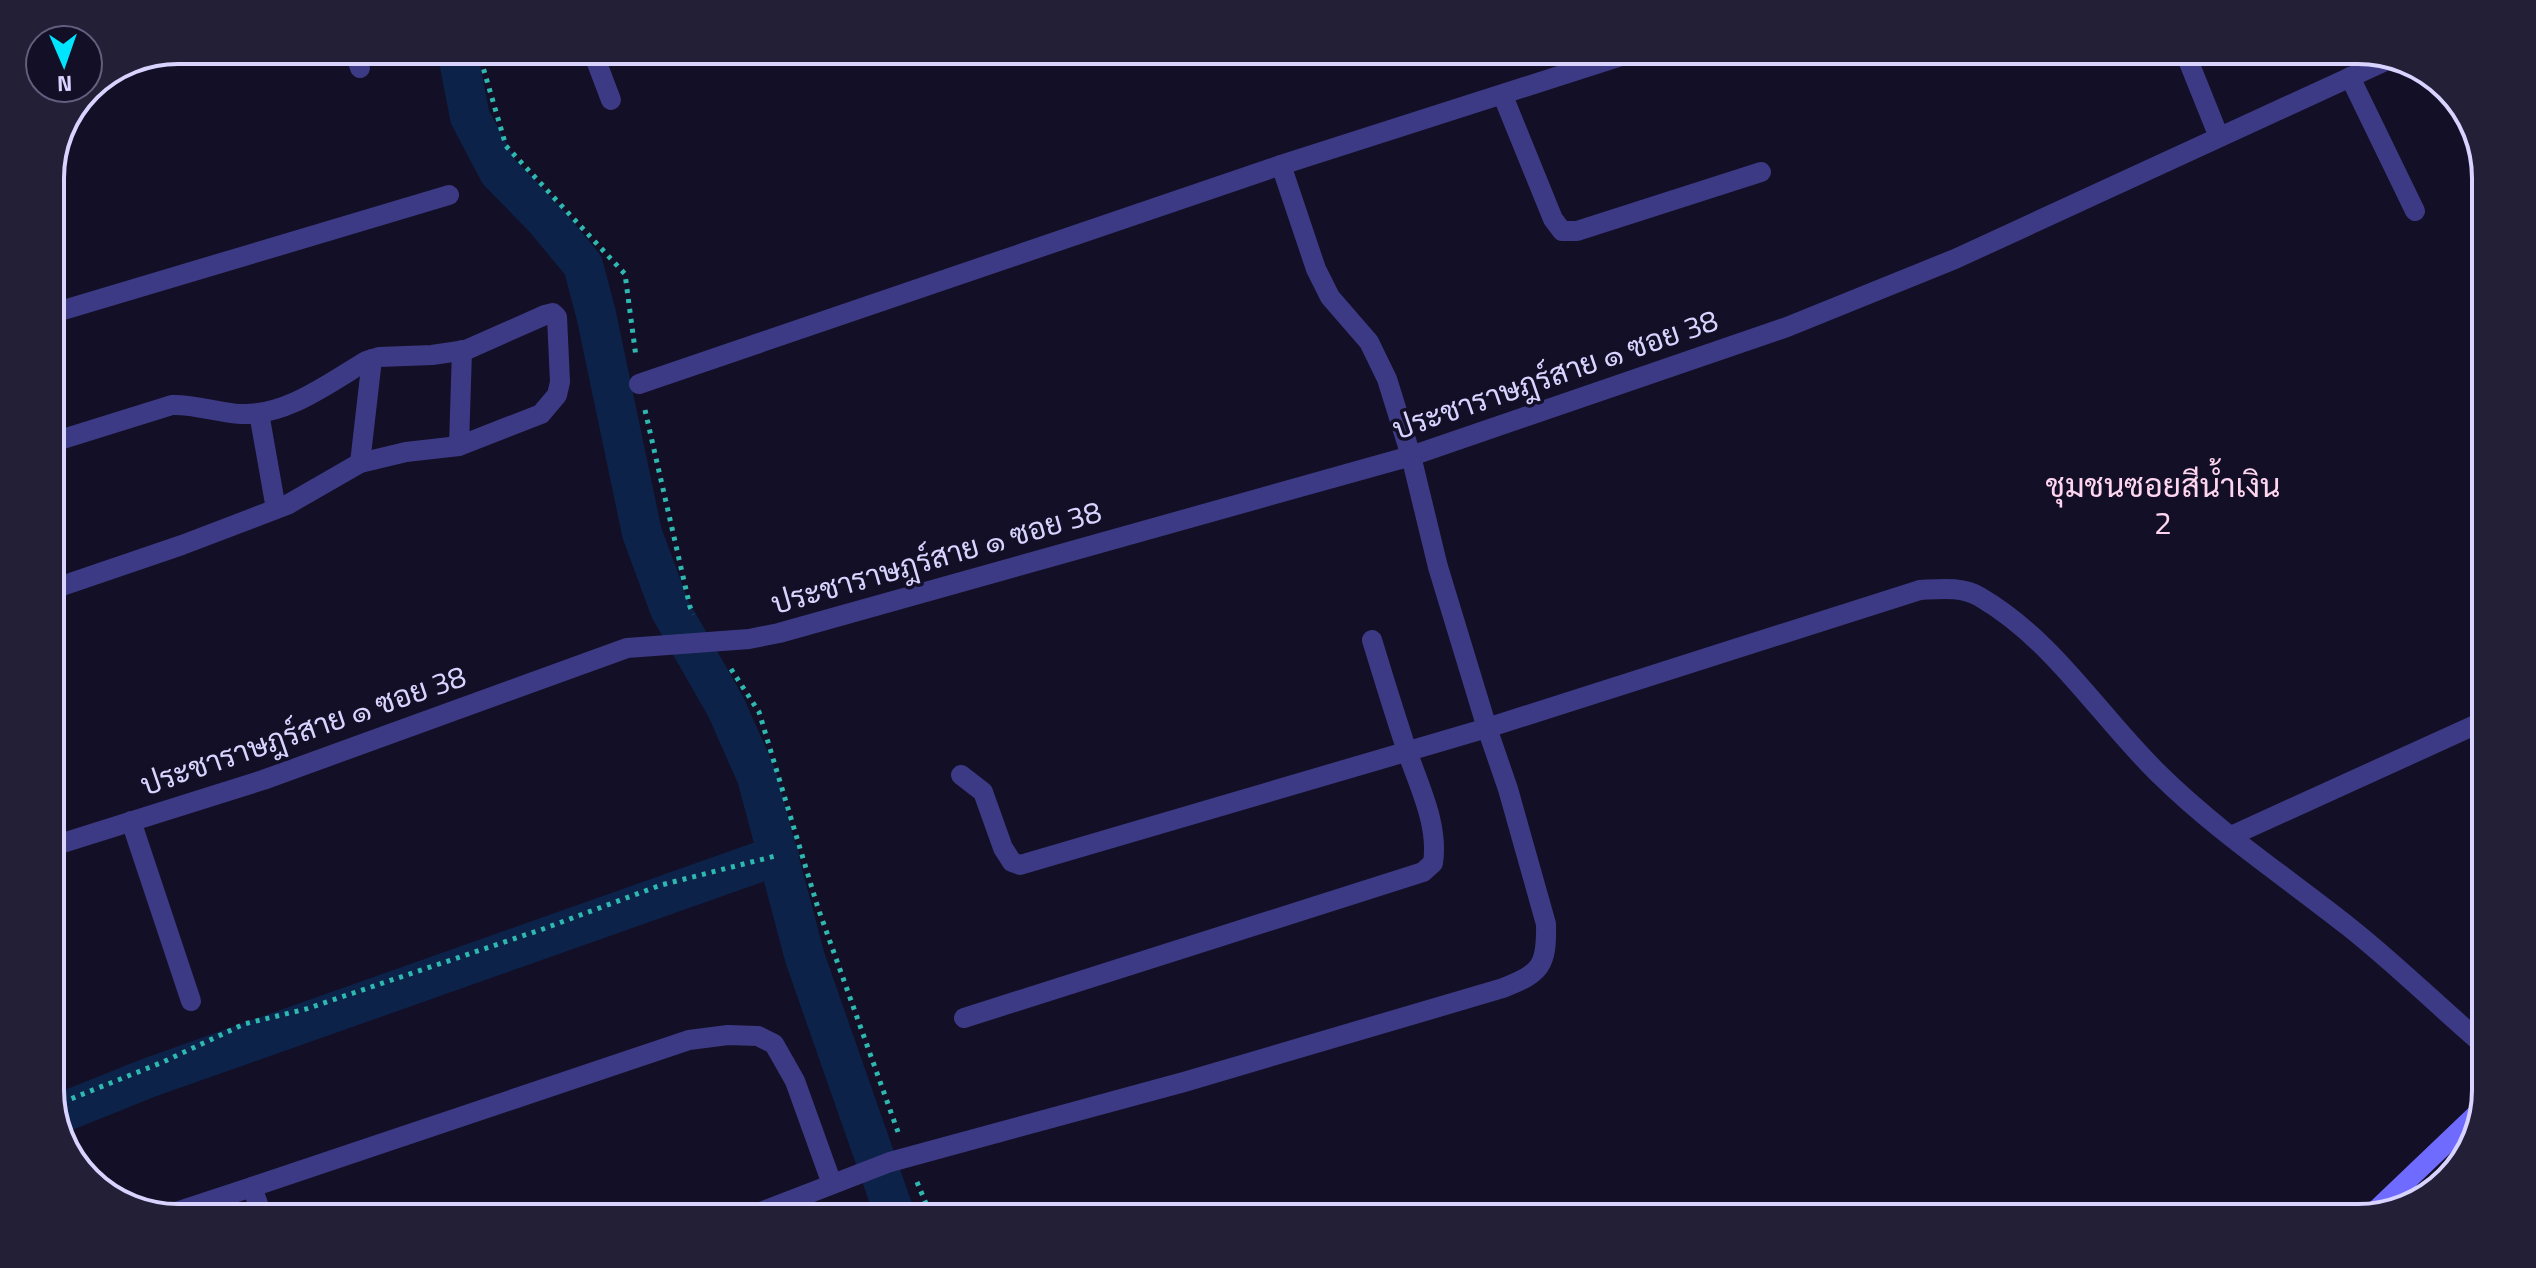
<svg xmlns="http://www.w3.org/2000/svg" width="2536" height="1268" font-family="'Titillium Web',Sarabun,sans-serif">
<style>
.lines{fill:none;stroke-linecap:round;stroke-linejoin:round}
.canal{stroke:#0c2248;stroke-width:40}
.path{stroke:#2fb8b0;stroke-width:5;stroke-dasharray:4 6;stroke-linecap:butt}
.service{stroke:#3d3a85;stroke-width:20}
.minor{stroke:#3d3a85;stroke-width:20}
.secondary{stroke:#6f6bff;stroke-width:20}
.labels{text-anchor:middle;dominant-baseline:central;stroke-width:7;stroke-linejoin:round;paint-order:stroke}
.street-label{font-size:30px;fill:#d9d4ff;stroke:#130f26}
.neighbourhood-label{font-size:32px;fill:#ffd6f0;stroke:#130f26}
.rim{fill:none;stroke:#d9d4ff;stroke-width:4}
</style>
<rect width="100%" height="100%" fill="#130f26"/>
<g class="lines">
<!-- canal -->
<g class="canal">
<polyline points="457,50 470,117 499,172 544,218 583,265 596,314 642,533 670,609 726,707 757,777 805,958 896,1218"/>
<polyline points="56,1115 148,1078 779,855"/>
</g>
<!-- path -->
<g class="path">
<polyline points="478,50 506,146 625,274 636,357"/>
<polyline points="645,410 690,607 694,614"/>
<polyline points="731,669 759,712 818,908 898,1132"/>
<polyline points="53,1106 163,1062 244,1024 306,1009 371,987 543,929 661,885 779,855"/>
<polyline points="917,1182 932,1218"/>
</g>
<!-- service -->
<g class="service">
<polyline points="259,413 276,509"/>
<path d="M50 443 172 405C195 404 218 413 241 414 286 416 329 383 366 361L379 357 432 355 466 350 545 315 553 313 557 317 560 382 557 395 541 414 459 446 406 452 360 463 287 505 182 545 50 590"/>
<polyline points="459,446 462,350"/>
<polyline points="360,463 372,359"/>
<path d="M1920 590C1940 589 1962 586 1980 597 2055 641 2099 716 2160 775 2218 832 2286 877 2349 927 2397 965 2440 1008 2486 1047"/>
<polyline points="961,775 983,792 1003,848 1012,862 1020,865 1487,728"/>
<polyline points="2231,836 2486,720"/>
<path d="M964 1018 1423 872 1433 863C1439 824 1418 784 1406 748 1394 712 1383 676 1372 640"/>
</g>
<!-- minor -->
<g class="minor">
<polyline points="355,50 360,68"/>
<polyline points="592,50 611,100"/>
<polyline points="2184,50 2219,137"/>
<polyline points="2350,77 2415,211"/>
<polyline points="1503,96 1553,219 1562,231 1577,231 1761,172"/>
<polyline points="1281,165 1316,269 1330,297 1369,342 1387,379 1411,456 1438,567 1487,728"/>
<polyline points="50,314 449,195"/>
<polyline points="639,384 1281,165 1640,50"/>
<polyline points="131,821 191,1001"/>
<polyline points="50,847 263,780 627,648 749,639 779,633 1411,456 1787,327 1955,259 2392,58"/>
<polyline points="50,983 51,985"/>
<polyline points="167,1215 252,1187"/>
<polyline points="263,1218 252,1187 689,1040 728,1035 758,1036 774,1044 795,1081 832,1184"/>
<path d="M745 1218 890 1162 1184 1082 1503 988C1541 973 1547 966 1546 924L1508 789 1487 728 1920 590"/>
</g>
<!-- secondary -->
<polyline class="secondary" points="2372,1214 2482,1109"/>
</g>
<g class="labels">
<!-- street labels -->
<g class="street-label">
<text transform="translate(1555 374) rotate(-19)">ประชาราษฎร์สาย ๑ ซอย 38</text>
<text transform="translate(936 557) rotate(-16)">ประชาราษฎร์สาย ๑ ซอย 38</text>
<text transform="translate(303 730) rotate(-19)">ประชาราษฎร์สาย ๑ ซอย 38</text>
</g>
<!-- neighbourhood labels -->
<g class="neighbourhood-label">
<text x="2163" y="485">ชุมชนซอยสีน้ำเงิน<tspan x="2163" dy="37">2</tspan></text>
</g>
</g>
<!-- crop -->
<path d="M0 0H2536V1268H0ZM178 64H2358A114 114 0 0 1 2472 178V1090A114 114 0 0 1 2358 1204H178A114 114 0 0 1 64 1090V178A114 114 0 0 1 178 64Z" fill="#231f37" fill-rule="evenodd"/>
<path class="rim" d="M178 64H2358A114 114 0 0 1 2472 178V1090A114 114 0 0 1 2358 1204H178A114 114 0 0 1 64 1090V178A114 114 0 0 1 178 64Z"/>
<!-- north arrow -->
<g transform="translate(64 64) rotate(178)"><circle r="38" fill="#130f26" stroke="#625e7d" stroke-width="2"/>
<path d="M0-6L14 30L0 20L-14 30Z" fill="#00e5ff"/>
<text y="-12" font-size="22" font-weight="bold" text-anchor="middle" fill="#d9d4ff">N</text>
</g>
</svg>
